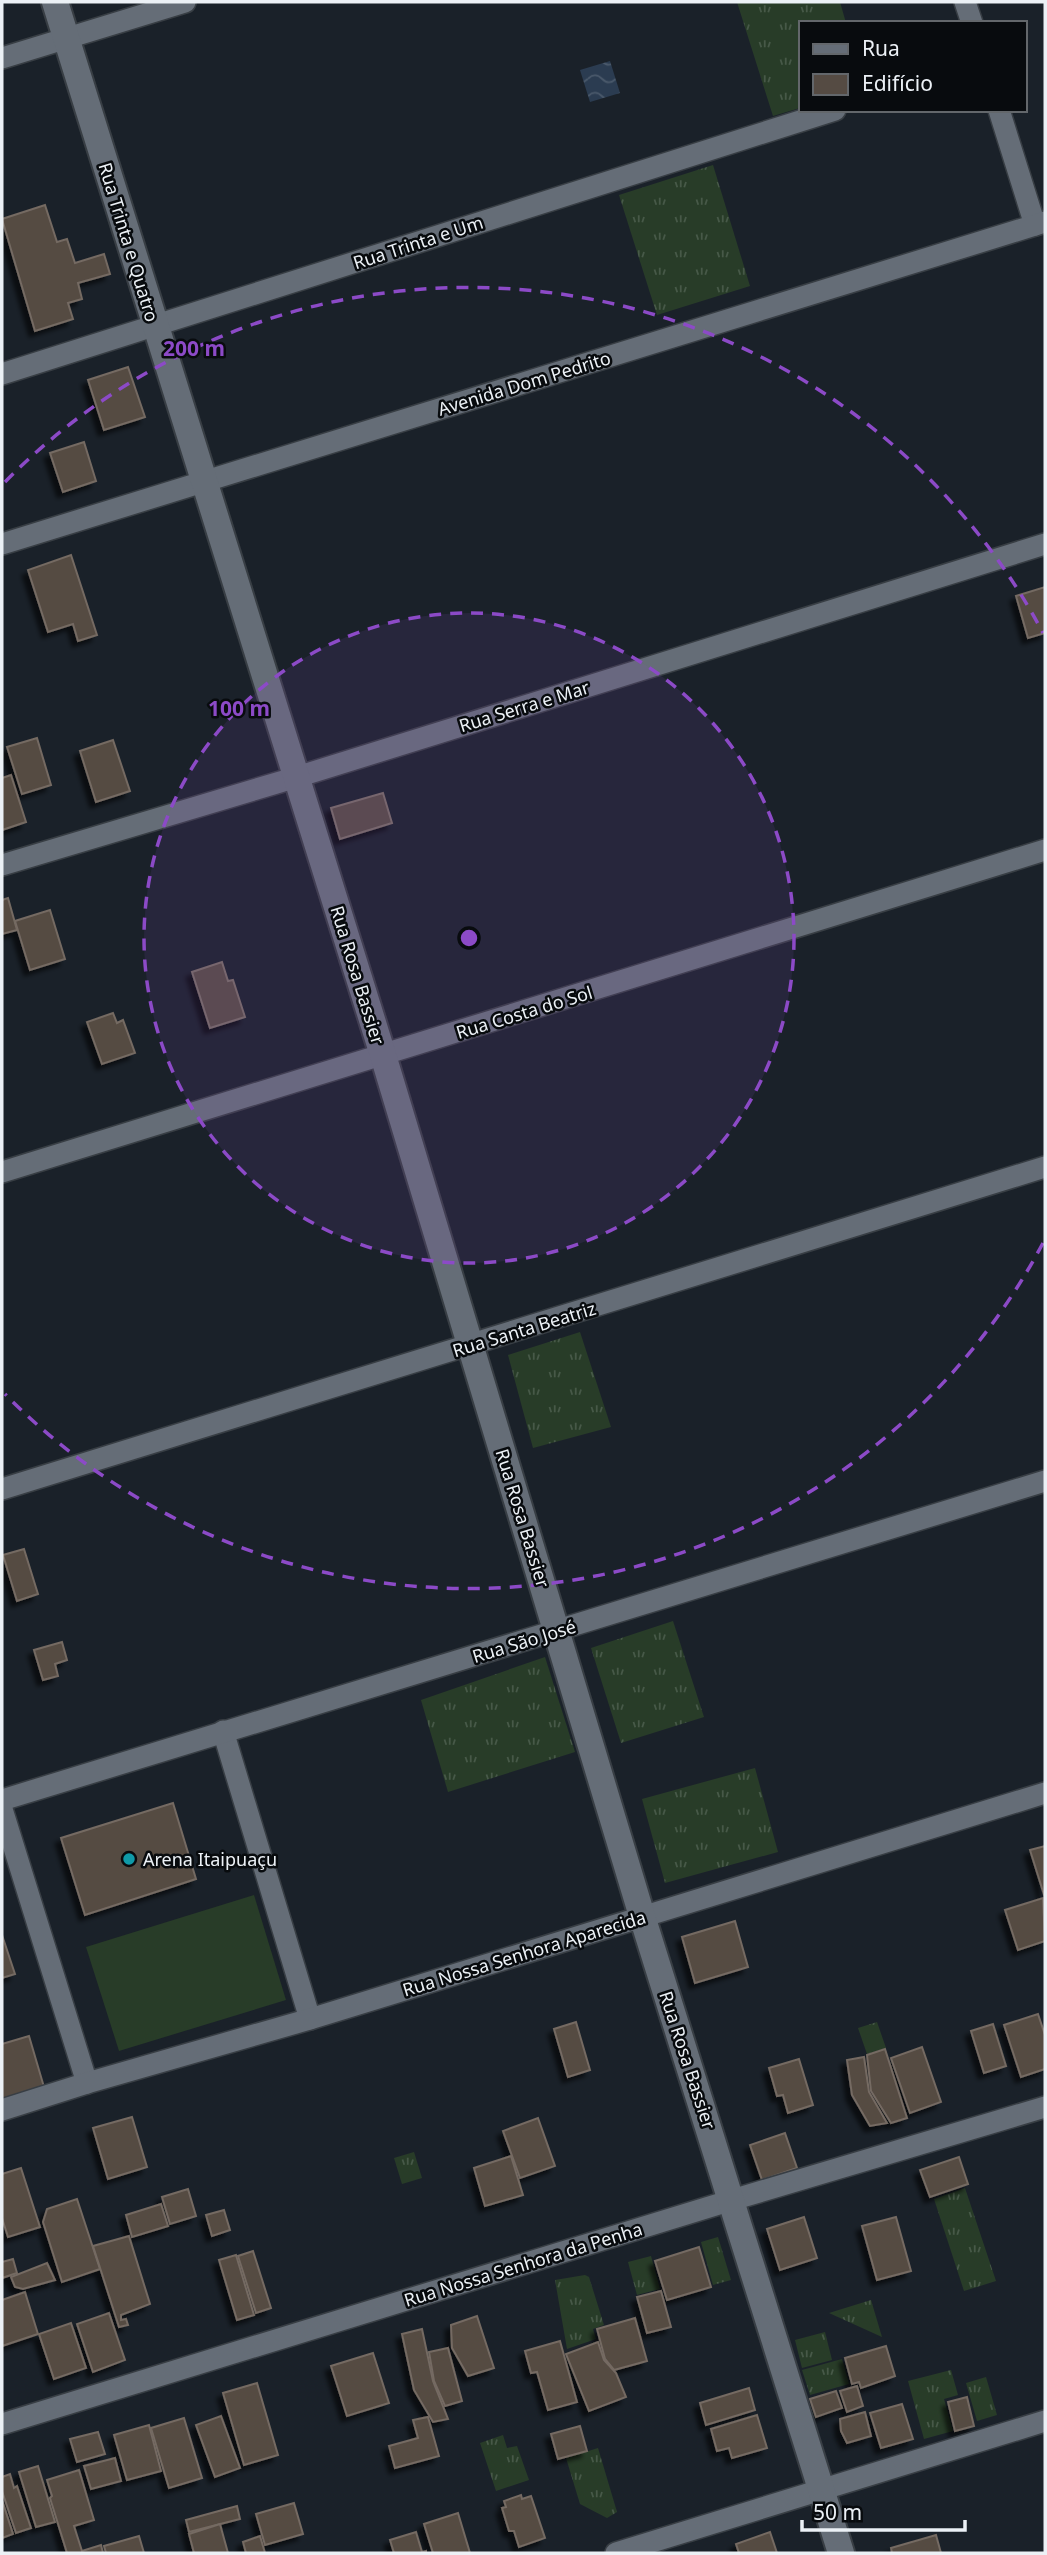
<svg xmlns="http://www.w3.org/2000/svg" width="1047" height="2555" font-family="'Noto Sans',sans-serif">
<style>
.grass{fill:url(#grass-tufts)}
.garden{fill:#283c28}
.water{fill:url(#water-waves)}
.building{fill:#554b43;stroke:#746a62;stroke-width:2;filter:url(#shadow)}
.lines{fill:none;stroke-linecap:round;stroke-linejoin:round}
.minor-casing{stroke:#383e44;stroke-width:24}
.tertiary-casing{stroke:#383e44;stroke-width:30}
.minor{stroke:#656d77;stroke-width:21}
.tertiary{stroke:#656d77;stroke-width:26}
.ring{fill:none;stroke:#8c4ac7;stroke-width:3.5;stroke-dasharray:12 9}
.culture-dot{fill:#0f9aa8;stroke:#080b0e;stroke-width:2.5}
.labels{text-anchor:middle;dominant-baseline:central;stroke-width:5;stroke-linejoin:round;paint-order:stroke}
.street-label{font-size:18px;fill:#ecf1f6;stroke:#080b0e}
.poi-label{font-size:18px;fill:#ecf1f6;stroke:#080b0e;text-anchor:start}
.centre{fill:#8c4ac7;stroke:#080b0e;stroke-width:3.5}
.ring-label{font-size:21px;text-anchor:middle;font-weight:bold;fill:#8c4ac7;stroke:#080b0e;stroke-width:5;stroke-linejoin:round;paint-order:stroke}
</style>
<defs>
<pattern id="grass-tufts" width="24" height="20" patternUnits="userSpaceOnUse" patternTransform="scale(1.75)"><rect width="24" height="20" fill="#283c28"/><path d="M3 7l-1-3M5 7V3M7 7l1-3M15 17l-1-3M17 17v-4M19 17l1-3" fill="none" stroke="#475948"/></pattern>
<pattern id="water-waves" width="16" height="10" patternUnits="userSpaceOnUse" patternTransform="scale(1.75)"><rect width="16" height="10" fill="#2b3c51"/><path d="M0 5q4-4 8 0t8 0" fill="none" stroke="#4a596b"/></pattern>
<filter id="shadow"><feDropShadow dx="-5.5" dy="5.5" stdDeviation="2" flood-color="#0009"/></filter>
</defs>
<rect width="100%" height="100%" fill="#1a2129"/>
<!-- grass -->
<g class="grass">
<polygon points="737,2 840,2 846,23 800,23 800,108 773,116"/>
<polygon points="713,165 750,286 657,315 619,195"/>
<polygon points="580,1332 611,1427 533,1448 508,1355"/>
<polygon points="673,1621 704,1717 621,1743 591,1648"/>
<polygon points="545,1657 575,1752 448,1792 421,1700"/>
<polygon points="755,1768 778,1852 665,1883 642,1799"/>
<polygon points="877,2022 886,2048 867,2054 858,2028"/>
<polygon points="414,2152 422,2178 402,2184 394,2158"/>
<polygon points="965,2188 996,2281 964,2291 934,2199"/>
<polygon points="718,2237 731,2280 713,2285 701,2242"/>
<polygon points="651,2256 660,2289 637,2295 628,2262"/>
<polygon points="585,2275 589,2277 604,2325 593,2329 596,2339 567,2349 555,2280"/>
<polygon points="871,2300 882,2337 829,2313"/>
<polygon points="825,2332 832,2360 802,2368 795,2340"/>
<polygon points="842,2359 849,2384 810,2395 802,2370"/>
<polygon points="951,2370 958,2395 944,2399 953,2431 924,2439 908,2381"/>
<polygon points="986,2377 997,2415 977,2421 966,2383"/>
<polygon points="503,2435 507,2448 517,2446 529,2480 496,2491 480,2443"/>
<polygon points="598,2448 617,2512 607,2518 580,2504 566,2458"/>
</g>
<!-- garden -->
<polygon class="garden" points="254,1895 286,2000 119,2051 86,1947"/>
<!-- water -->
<polygon class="water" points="610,61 620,93 590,102 580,70"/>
<!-- building -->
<g class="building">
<polygon points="45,205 57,242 67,239 75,263 104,254 110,274 78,283 82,299 68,303 73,319 35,331 2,219"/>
<polygon points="128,367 145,417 104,430 88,380"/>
<polygon points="84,442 96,481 63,492 50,453"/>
<polygon points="71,555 97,635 78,641 73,624 48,632 28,570"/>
<polygon points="1045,587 1045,633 1028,638 1016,596"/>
<polygon points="37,738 51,785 22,794 7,747"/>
<polygon points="113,740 130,791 96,802 80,751"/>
<polygon points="11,775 26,822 2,830 2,778"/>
<polygon points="383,793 392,823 340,839 331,808"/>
<polygon points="8,898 17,930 2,934 2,900"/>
<polygon points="50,910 65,959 30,970 15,921"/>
<polygon points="222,962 228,981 233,980 245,1017 210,1028 192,972"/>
<polygon points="113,1013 117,1023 123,1020 135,1053 102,1064 87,1022"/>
<polygon points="24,1549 38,1594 17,1601 3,1555"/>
<polygon points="62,1642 67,1660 55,1664 58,1676 43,1680 34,1650"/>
<polygon points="173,1803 196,1879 85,1915 61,1838"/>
<polygon points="1045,1846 1045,1898 1030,1850"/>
<polygon points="1043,1898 1045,1941 1018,1950 1005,1910"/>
<polygon points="735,1921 748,1967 695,1983 682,1937"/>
<polygon points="2,1935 15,1974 2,1978"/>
<polygon points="1038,2014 1045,2035 1045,2069 1021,2077 1004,2025"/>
<polygon points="576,2022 590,2070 568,2077 554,2029"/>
<polygon points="993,2024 1006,2066 984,2073 971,2031"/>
<polygon points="29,2036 44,2087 2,2100 2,2044"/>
<polygon points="922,2047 941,2102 910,2113 891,2058"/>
<polygon points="885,2049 907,2118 891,2123 871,2091 867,2055"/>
<polygon points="864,2057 869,2092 887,2123 870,2126 852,2095 847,2060"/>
<polygon points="799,2059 813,2105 788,2113 783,2095 777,2096 769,2068"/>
<polygon points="132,2117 147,2167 108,2179 93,2128"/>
<polygon points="538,2118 555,2166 520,2178 503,2131"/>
<polygon points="785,2133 797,2168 762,2180 750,2145"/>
<polygon points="511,2156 523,2195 485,2206 474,2168"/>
<polygon points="959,2157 968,2184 930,2197 920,2170"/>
<polygon points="21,2168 40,2227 8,2237 2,2218 2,2174"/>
<polygon points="188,2189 196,2216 170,2224 162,2197"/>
<polygon points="77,2199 100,2269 62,2282 43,2222 47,2209"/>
<polygon points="161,2204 168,2226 132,2237 126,2215"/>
<polygon points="224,2210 230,2230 212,2236 206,2215"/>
<polygon points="804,2217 817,2258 780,2270 767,2229"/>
<polygon points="896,2217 911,2271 877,2280 862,2226"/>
<polygon points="129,2236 150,2304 121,2315 121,2320 126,2319 128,2325 119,2327 93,2246"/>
<polygon points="699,2247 711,2287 667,2300 655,2261"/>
<polygon points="253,2251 271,2308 256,2313 238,2256"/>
<polygon points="236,2255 254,2315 237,2320 219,2260"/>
<polygon points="13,2259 17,2273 2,2278 2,2262"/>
<polygon points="47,2263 55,2280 23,2289 15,2287 11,2277"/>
<polygon points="661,2291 671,2327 647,2333 637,2297"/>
<polygon points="25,2292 38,2334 2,2346 2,2300"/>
<polygon points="109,2313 125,2360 93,2372 77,2324"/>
<polygon points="477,2316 494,2368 468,2376 452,2348 451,2325"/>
<polygon points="635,2318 647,2361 614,2370 605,2359 597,2329"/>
<polygon points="71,2323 86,2368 54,2379 39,2334"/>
<polygon points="422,2329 433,2381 448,2419 433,2422 414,2390 402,2334"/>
<polygon points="560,2341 577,2402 548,2410 537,2372 531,2373 525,2351"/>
<polygon points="598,2342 604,2360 616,2373 626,2397 589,2411 566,2354"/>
<polygon points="886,2346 895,2376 861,2388 859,2382 852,2384 845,2358"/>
<polygon points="448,2348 462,2401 445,2406 434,2381 429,2352"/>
<polygon points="373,2353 389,2403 347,2416 331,2366"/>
<polygon points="257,2383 278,2455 244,2465 223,2393"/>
<polygon points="857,2386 863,2406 847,2412 840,2391"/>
<polygon points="749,2388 755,2410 706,2425 700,2403"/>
<polygon points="836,2391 842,2408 816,2417 810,2399"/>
<polygon points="967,2397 974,2426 955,2431 948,2402"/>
<polygon points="902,2404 913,2439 881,2448 870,2413"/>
<polygon points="865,2412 871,2436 847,2443 841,2431 840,2419"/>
<polygon points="757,2415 767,2448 732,2458 729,2448 717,2451 711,2429"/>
<polygon points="221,2416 240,2468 215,2477 196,2425"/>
<polygon points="428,2417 439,2456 395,2468 389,2446 418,2438 413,2420"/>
<polygon points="184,2418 202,2478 169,2488 151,2428"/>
<polygon points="149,2425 161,2471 127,2480 114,2435"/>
<polygon points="580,2426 587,2451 558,2459 551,2434"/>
<polygon points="98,2432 105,2454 77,2462 70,2439"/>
<polygon points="115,2458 121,2481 91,2489 84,2466"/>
<polygon points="38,2466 55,2522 36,2527 19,2472"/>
<polygon points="79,2470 94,2520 74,2526 82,2551 101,2545 103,2553 67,2553 50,2498 52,2496 47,2480"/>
<polygon points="10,2474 14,2488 17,2486 31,2528 16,2533 2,2491 2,2477"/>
<polygon points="521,2495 522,2499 531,2496 545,2538 519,2547 514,2531 509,2531 502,2508 506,2507 504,2501"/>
<polygon points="2,2500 13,2534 2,2538"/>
<polygon points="294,2503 303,2534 265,2545 256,2514"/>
<polygon points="237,2506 240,2519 189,2532 186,2520"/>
<polygon points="458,2513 470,2553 433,2553 424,2524"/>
<polygon points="220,2524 228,2553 194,2553 189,2534"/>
<polygon points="416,2532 422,2552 426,2551 426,2553 394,2553 390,2540"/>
<polygon points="770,2532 777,2553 739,2553 736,2544"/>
<polygon points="936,2535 941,2553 892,2553 891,2548"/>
<polygon points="139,2536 144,2553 106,2553 104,2546"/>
<polygon points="260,2536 265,2553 246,2553 243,2542"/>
</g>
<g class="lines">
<defs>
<g id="minor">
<polyline points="965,2 972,23"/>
<polyline points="2,58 185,2"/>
<polyline points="999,110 1035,225"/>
<polyline points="2,374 835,110"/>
<polyline points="2,544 1045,222"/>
<polyline points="2,865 297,777 1045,544"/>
<polyline points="2,1172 1045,850"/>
<polyline points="2,1489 1045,1167"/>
<polyline points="223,1731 310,2019"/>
<polyline points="2,1800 1045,1481"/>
<polyline points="2,1809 87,2083"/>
<polyline points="2,2110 87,2083 310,2019 1045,1793"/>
<polyline points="2,2424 732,2200 1045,2107"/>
<polyline points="616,2553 1045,2421"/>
</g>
<polyline id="tertiary" points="55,2 383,1055 642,1916 841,2553"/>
</defs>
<!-- minor casing -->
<use href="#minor" class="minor-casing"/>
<!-- tertiary casing -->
<use href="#tertiary" class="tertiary-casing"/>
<!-- minor -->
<use href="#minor" class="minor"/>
<!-- tertiary -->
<use href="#tertiary" class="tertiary"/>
</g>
<!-- distance rings -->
<circle cx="469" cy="938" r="325" fill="#8c4ac7" fill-opacity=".12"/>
<g class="ring">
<circle cx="469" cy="938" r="325"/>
<path d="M1043 1243A650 650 0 0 1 5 1394M5 482A650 650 0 0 1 1043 633"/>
</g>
<!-- markers -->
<circle class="culture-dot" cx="129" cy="1859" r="7"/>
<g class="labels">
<!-- street labels -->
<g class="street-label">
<text transform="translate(129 242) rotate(73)">Rua Trinta e Quatro</text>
<text transform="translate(418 242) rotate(-18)">Rua Trinta e Um</text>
<text transform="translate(524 383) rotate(-17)">Avenida Dom Pedrito</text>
<text transform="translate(524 706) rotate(-17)">Rua Serra e Mar</text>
<text transform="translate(358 975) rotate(73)">Rua Rosa Bassier</text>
<text transform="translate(524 1012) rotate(-17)">Rua Costa do Sol</text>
<text transform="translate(524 1329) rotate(-17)">Rua Santa Beatriz</text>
<text transform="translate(523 1518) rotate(73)">Rua Rosa Bassier</text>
<text transform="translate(524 1641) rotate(-17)">Rua São José</text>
<text transform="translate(524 1953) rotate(-17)">Rua Nossa Senhora Aparecida</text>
<text transform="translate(688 2060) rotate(72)">Rua Rosa Bassier</text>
<text transform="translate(523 2264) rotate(-17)">Rua Nossa Senhora da Penha</text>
</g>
<!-- poi labels -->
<g class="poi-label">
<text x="143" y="1859">Arena Itaipuaçu</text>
</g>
</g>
<circle cx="469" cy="938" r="10" class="centre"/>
<g class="ring-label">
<text x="194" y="356">200 m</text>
<text x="239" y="716">100 m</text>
</g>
<!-- border -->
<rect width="1047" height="2555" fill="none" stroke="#ecf1f6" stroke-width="7"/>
<!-- legend -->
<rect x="799" y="21" width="228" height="91" fill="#080b0e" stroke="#63676b" stroke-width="2"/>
<rect x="813" y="44" width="35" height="10" fill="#656d77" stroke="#63676b" stroke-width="2"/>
<text x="862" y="56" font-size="21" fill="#ecf1f6">Rua</text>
<rect x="813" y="74" width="35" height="21" fill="#554b43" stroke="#63676b" stroke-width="2"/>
<text x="862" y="91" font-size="21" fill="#ecf1f6">Edifício</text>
<!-- scale -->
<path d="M802 2520v10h163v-10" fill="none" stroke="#ecf1f6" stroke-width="3.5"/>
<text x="813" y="2520" font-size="21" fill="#ecf1f6" stroke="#080b0e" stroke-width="5" paint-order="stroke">50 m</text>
</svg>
